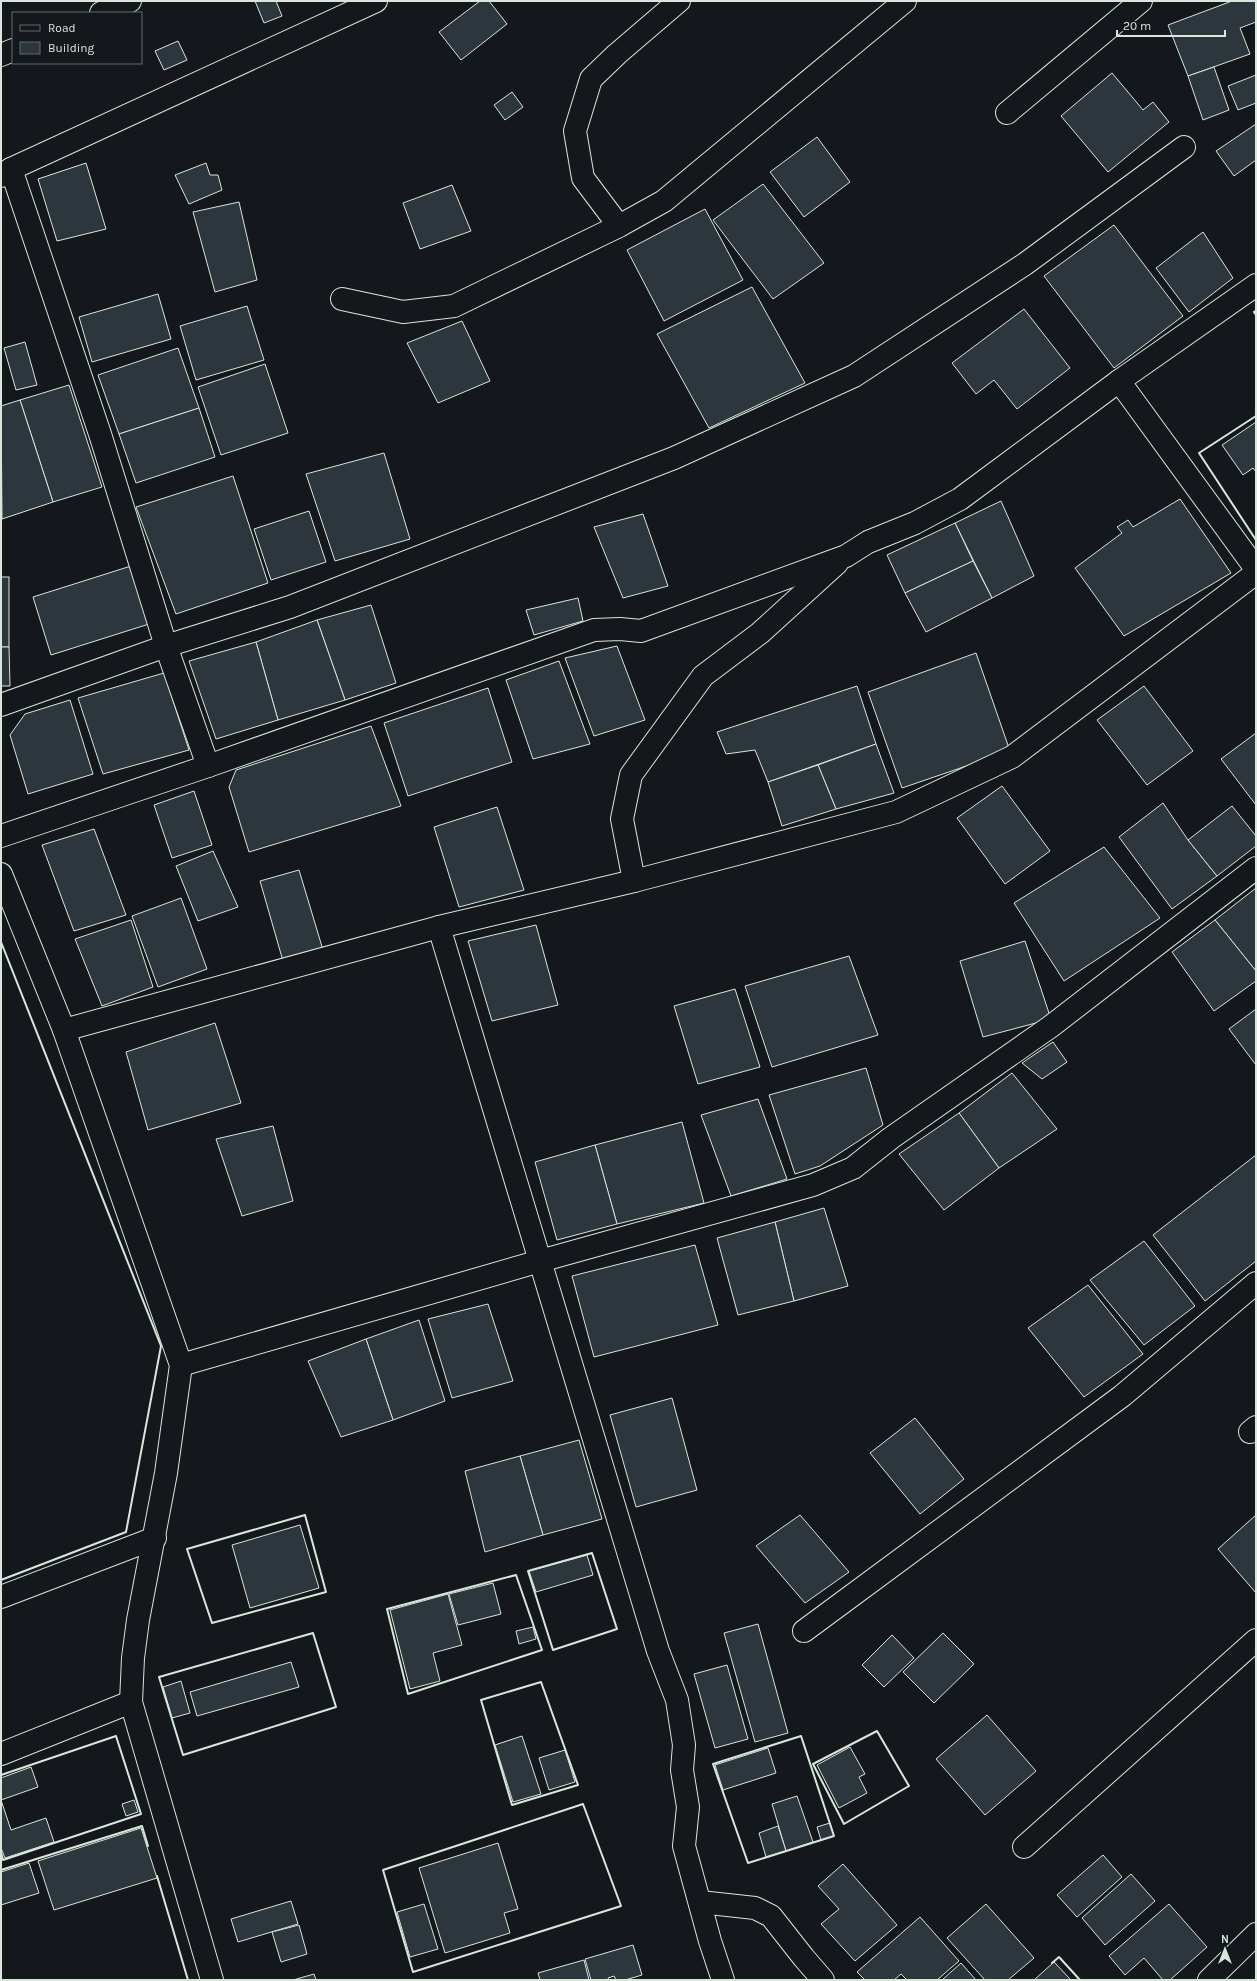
<svg xmlns="http://www.w3.org/2000/svg" width="1257" height="1981" font-family="Karla,sans-serif">
<style>
.building{fill:#2c363c;stroke:#d8e6dc}
.lines{fill:none;stroke-linecap:round;stroke-linejoin:round}
.minor-casing{stroke:#d8e6dc;stroke-width:24}
.minor{stroke:#14181c;stroke-width:22}
.wall{stroke:#d8e6dc;stroke-width:2}
</style>
<rect width="100%" height="100%" fill="#14181c"/>
<!-- building -->
<g class="building">
<polygon points="255,1 276,1 282,16 264,23"/>
<polygon points="480,1 489,1 507,24 461,60 439,32"/>
<polygon points="1232,1 1256,1 1256,22 1240,28 1250,54 1188,76 1168,25"/>
<polygon points="178,41 187,60 164,70 155,51"/>
<polygon points="1214,67 1229,110 1203,120 1188,76"/>
<polygon points="1112,73 1143,110 1153,102 1169,122 1108,172 1061,116"/>
<polygon points="1256,75 1256,103 1238,110 1228,86"/>
<polygon points="512,92 523,107 505,120 494,105"/>
<polygon points="1256,124 1256,160 1234,176 1216,151"/>
<polygon points="817,137 850,182 804,217 770,172"/>
<polygon points="86,163 106,229 57,241 38,179"/>
<polygon points="206,163 210,175 218,175 222,190 189,204 175,175"/>
<polygon points="763,184 824,263 773,299 713,220"/>
<polygon points="452,185 471,231 420,249 403,203"/>
<polygon points="239,202 257,280 215,292 193,212"/>
<polygon points="705,209 743,280 664,321 627,250"/>
<polygon points="1114,225 1183,316 1114,368 1044,276"/>
<polygon points="1203,232 1233,278 1189,312 1156,268"/>
<polygon points="752,287 805,383 709,428 657,334"/>
<polygon points="158,294 171,339 92,362 79,317"/>
<polygon points="247,306 264,360 196,380 180,326"/>
<polygon points="1024,309 1070,368 1017,409 994,380 976,394 952,363"/>
<polygon points="462,321 490,381 438,403 407,343"/>
<polygon points="25,342 37,385 16,390 4,348"/>
<polygon points="178,348 199,408 119,434 98,375"/>
<polygon points="265,364 288,433 221,455 198,387"/>
<polygon points="69,385 102,487 53,502 20,400"/>
<polygon points="20,400 53,502 2,519 1,406"/>
<polygon points="199,408 215,457 136,483 119,434"/>
<polygon points="1256,422 1256,472 1253,468 1243,475 1222,445"/>
<polygon points="384,453 410,539 335,561 306,474"/>
<polygon points="233,476 268,583 176,614 136,507"/>
<polygon points="1180,499 1231,573 1124,636 1075,568 1122,533 1117,527 1128,520 1133,527"/>
<polygon points="1001,501 1034,576 992,598 955,523"/>
<polygon points="309,511 326,562 271,580 254,529"/>
<polygon points="643,514 668,586 623,598 594,527"/>
<polygon points="955,523 973,561 905,593 887,555"/>
<polygon points="973,561 992,598 926,632 905,593"/>
<polygon points="131,566 149,624 51,655 33,597"/>
<rect x="1" y="577" width="8" height="70"/>
<polygon points="578,598 583,621 534,635 526,610"/>
<polygon points="371,605 396,683 345,700 317,620"/>
<polygon points="317,620 345,700 278,720 256,642"/>
<polygon points="256,642 278,720 216,739 189,661"/>
<polygon points="617,646 645,720 594,736 565,658"/>
<polygon points="1,647 9,647 10,686 1,686"/>
<polygon points="976,653 1010,751 902,788 868,692"/>
<polygon points="559,661 590,744 533,759 506,680"/>
<polygon points="164,673 189,750 103,774 78,698"/>
<polygon points="857,686 876,744 768,782 755,750 726,754 717,732"/>
<polygon points="1144,686 1193,751 1147,785 1097,720"/>
<polygon points="488,688 512,762 408,796 384,723"/>
<polygon points="70,700 93,774 28,794 10,735 25,714"/>
<polygon points="371,726 401,806 249,852 229,787 236,770"/>
<polygon points="1256,733 1256,805 1221,759"/>
<polygon points="876,744 894,793 836,809 818,765"/>
<polygon points="818,765 836,809 782,826 768,782"/>
<polygon points="1002,786 1050,851 1005,884 957,818"/>
<polygon points="194,791 212,845 172,858 154,805"/>
<polygon points="1163,803 1188,840 1217,876 1172,909 1119,837"/>
<polygon points="1232,806 1256,836 1256,846 1217,876 1188,840"/>
<polygon points="497,807 524,890 459,907 434,827"/>
<polygon points="94,829 126,915 74,931 42,845"/>
<polygon points="1104,847 1160,918 1064,981 1014,903"/>
<polygon points="213,851 238,907 198,921 176,866"/>
<polygon points="299,870 323,950 283,961 260,881"/>
<polygon points="1256,888 1256,971 1215,920"/>
<polygon points="181,898 207,969 158,987 132,916"/>
<polygon points="131,920 153,987 102,1006 75,939"/>
<polygon points="1215,920 1256,971 1256,981 1214,1011 1172,952"/>
<polygon points="536,925 558,1005 492,1021 468,941"/>
<polygon points="1025,941 1051,1019 983,1037 960,961"/>
<polygon points="849,956 878,1035 772,1067 745,986"/>
<polygon points="735,989 760,1067 698,1084 674,1006"/>
<polygon points="1256,1009 1256,1065 1229,1029"/>
<polygon points="215,1023 241,1103 148,1130 126,1052"/>
<polygon points="1053,1042 1067,1062 1042,1079 1022,1063"/>
<polygon points="866,1068 883,1125 820,1166 795,1174 769,1095"/>
<polygon points="1012,1073 1057,1129 999,1168 959,1113"/>
<polygon points="758,1099 787,1179 731,1196 701,1115"/>
<polygon points="959,1113 999,1168 944,1210 899,1154"/>
<polygon points="682,1122 704,1203 617,1224 595,1145"/>
<polygon points="273,1126 293,1201 242,1216 216,1139"/>
<polygon points="595,1145 617,1224 557,1240 535,1162"/>
<polygon points="1256,1155 1256,1261 1205,1301 1153,1235"/>
<polygon points="824,1208 848,1286 794,1301 775,1222"/>
<polygon points="775,1222 794,1301 738,1315 717,1238"/>
<polygon points="1144,1241 1195,1306 1144,1345 1090,1280"/>
<polygon points="695,1245 718,1325 594,1357 572,1276"/>
<polygon points="1088,1285 1143,1354 1084,1397 1028,1328"/>
<polygon points="488,1304 513,1381 452,1398 428,1319"/>
<polygon points="419,1320 445,1401 393,1420 366,1339"/>
<polygon points="366,1339 393,1420 341,1437 308,1361"/>
<polygon points="672,1398 697,1490 636,1507 610,1415"/>
<polygon points="915,1418 964,1479 920,1514 870,1453"/>
<polygon points="579,1440 602,1519 543,1535 520,1456"/>
<polygon points="520,1456 543,1535 485,1552 465,1471"/>
<polygon points="800,1515 849,1572 805,1603 756,1546"/>
<polygon points="1256,1515 1256,1593 1218,1549"/>
<polygon points="300,1525 319,1588 250,1608 232,1545"/>
<polygon points="587,1555 593,1575 536,1592 529,1571"/>
<polygon points="493,1583 501,1614 458,1625 449,1594"/>
<polygon points="448,1594 462,1645 433,1653 440,1681 410,1689 390,1610"/>
<polygon points="758,1624 788,1733 755,1742 724,1633"/>
<polygon points="533,1627 536,1639 519,1644 516,1631"/>
<polygon points="943,1633 974,1664 934,1703 903,1672"/>
<polygon points="892,1635 914,1658 884,1687 862,1665"/>
<polygon points="291,1662 299,1687 197,1716 190,1692"/>
<polygon points="727,1665 748,1739 715,1748 694,1674"/>
<polygon points="181,1681 190,1713 172,1718 163,1687"/>
<polygon points="987,1715 1036,1771 985,1815 936,1759"/>
<polygon points="522,1736 541,1794 513,1802 495,1745"/>
<polygon points="850,1747 865,1774 859,1777 867,1793 839,1808 817,1765"/>
<polygon points="768,1748 776,1773 723,1790 715,1765"/>
<polygon points="565,1750 575,1782 549,1790 539,1758"/>
<polygon points="31,1767 38,1787 1,1800 11,1830 46,1818 54,1842 5,1858 1,1848 1,1778"/>
<polygon points="797,1796 813,1842 786,1851 772,1804"/>
<polygon points="134,1800 138,1812 126,1816 122,1804"/>
<polygon points="830,1823 834,1836 821,1840 817,1827"/>
<polygon points="778,1826 786,1851 766,1857 759,1833"/>
<polygon points="141,1828 157,1878 54,1910 38,1861"/>
<polygon points="498,1843 518,1909 504,1913 510,1933 445,1953 419,1868"/>
<polygon points="1103,1855 1122,1877 1077,1917 1057,1895"/>
<polygon points="29,1863 39,1893 1,1905 1,1872"/>
<polygon points="843,1864 897,1925 855,1961 821,1924 839,1909 818,1886"/>
<polygon points="1131,1874 1155,1901 1105,1945 1082,1918"/>
<polygon points="291,1901 298,1924 238,1942 231,1919"/>
<polygon points="424,1904 438,1949 410,1957 397,1912"/>
<polygon points="986,1904 1034,1958 1008,1980 985,1980 947,1938"/>
<polygon points="1169,1904 1207,1947 1170,1980 1163,1980 1144,1958 1125,1975 1109,1956"/>
<polygon points="920,1917 959,1961 937,1980 907,1980 901,1974 894,1980 865,1980 857,1972"/>
<polygon points="299,1925 307,1954 281,1962 272,1932"/>
<polygon points="633,1945 642,1975 625,1980 616,1980 614,1976 608,1978 609,1980 591,1980 585,1959"/>
<polygon points="584,1960 589,1980 540,1980 538,1973"/>
<polygon points="1054,1962 1071,1980 1034,1980"/>
<polygon points="961,1963 976,1980 942,1980"/>
<polygon points="314,1974 316,1980 293,1980"/>
</g>
<g class="lines">
<defs>
<g id="minor">
<polyline points="101,13 130,1"/>
<polyline points="1,55 13,50"/>
<polyline points="1007,113 1141,1"/>
<polyline points="11,169 100,434 166,646 208,766"/>
<polyline points="1,176 11,169 376,1"/>
<polyline points="619,226 583,178 575,131 591,79 617,54 679,1"/>
<polyline points="342,299 403,312 454,306 619,226 664,201 905,1"/>
<polyline points="1119,381 1256,569"/>
<polyline points="1,705 166,646 290,607 674,458 854,376 1025,264 1184,147"/>
<polyline points="1,836 208,766 594,630 620,629 641,631 846,556 868,542 915,523 960,499 1119,381 1256,285"/>
<polyline points="1,874 64,1030 181,1365 166,1473 138,1620 133,1658 131,1702 212,1980"/>
<polyline points="634,881 622,819 631,775 703,676 760,633 837,563"/>
<polyline points="439,927 658,1651 677,1700 684,1745 682,1770 688,1807 684,1846 710,1941 723,1980"/>
<polyline points="64,1030 439,927 634,881 896,812 1012,757 1256,573"/>
<polyline points="181,1365 540,1261 813,1185 853,1168 891,1138 1050,1027 1256,868"/>
<polyline points="1250,1432 1256,1427"/>
<polyline points="1,1597 155,1538"/>
<polyline points="804,1631 1122,1396 1256,1283"/>
<polyline points="1,1754 131,1702"/>
<polyline points="1024,1847 1256,1640"/>
<polyline points="700,1902 755,1908 771,1916 804,1958 823,1980"/>
<polyline points="1209,1980 1256,1934"/>
</g>
</defs>
<!-- minor casing -->
<use href="#minor" class="minor-casing"/>
<!-- minor -->
<use href="#minor" class="minor"/>
<!-- wall -->
<g class="wall">
<polyline points="1256,311 1254,312 1256,315"/>
<polyline points="1256,416 1199,453 1256,540"/>
<polyline points="1,942 161,1346 126,1532 1,1580"/>
<polygon points="305,1515 326,1592 212,1623 187,1549"/>
<polygon points="592,1553 617,1629 553,1650 528,1571"/>
<polygon points="516,1575 542,1650 408,1694 387,1609"/>
<polygon points="313,1633 336,1707 183,1755 159,1677"/>
<polygon points="541,1682 578,1785 512,1805 481,1700"/>
<polygon points="877,1731 909,1786 844,1824 813,1764"/>
<polygon points="801,1736 834,1836 748,1863 713,1764"/>
<polyline points="1,1775 116,1736 141,1814 3,1860 1,1852"/>
<polygon points="583,1804 621,1906 413,1972 383,1870"/>
<polyline points="1,1870 142,1826 148,1846"/>
<polyline points="157,1876 188,1980"/>
<polyline points="1052,1963 1059,1957 1080,1980"/>
</g>
</g>
<!-- border -->
<rect width="1257" height="1981" fill="none" stroke="#d8e6dc" stroke-width="4"/>
<!-- legend -->
<rect x="12" y="12" width="130" height="52" fill="#14181c" stroke="#626a69"/>
<rect x="20" y="25" width="20" height="6" fill="#14181c" stroke="#626a69"/>
<text x="48" y="32" font-size="12" fill="#d8e6dc">Road</text>
<rect x="20" y="42" width="20" height="12" fill="#2c363c" stroke="#626a69"/>
<text x="48" y="52" font-size="12" fill="#d8e6dc">Building</text>
<!-- north arrow -->
<g transform="translate(1225 1949)" stroke="#14181c" stroke-width="3" paint-order="stroke">
<path d="M0-3L7 15L0 10L-7 15Z" fill="#d8e6dc"/>
<text y="-6" font-size="11" font-weight="bold" text-anchor="middle" fill="#d8e6dc">N</text>
</g>
<!-- scale -->
<path d="M1117 30v6h108v-6" fill="none" stroke="#d8e6dc" stroke-width="2"/>
<text x="1123" y="30" font-size="12" fill="#d8e6dc" stroke="#14181c" stroke-width="3" paint-order="stroke">20 m</text>
</svg>
